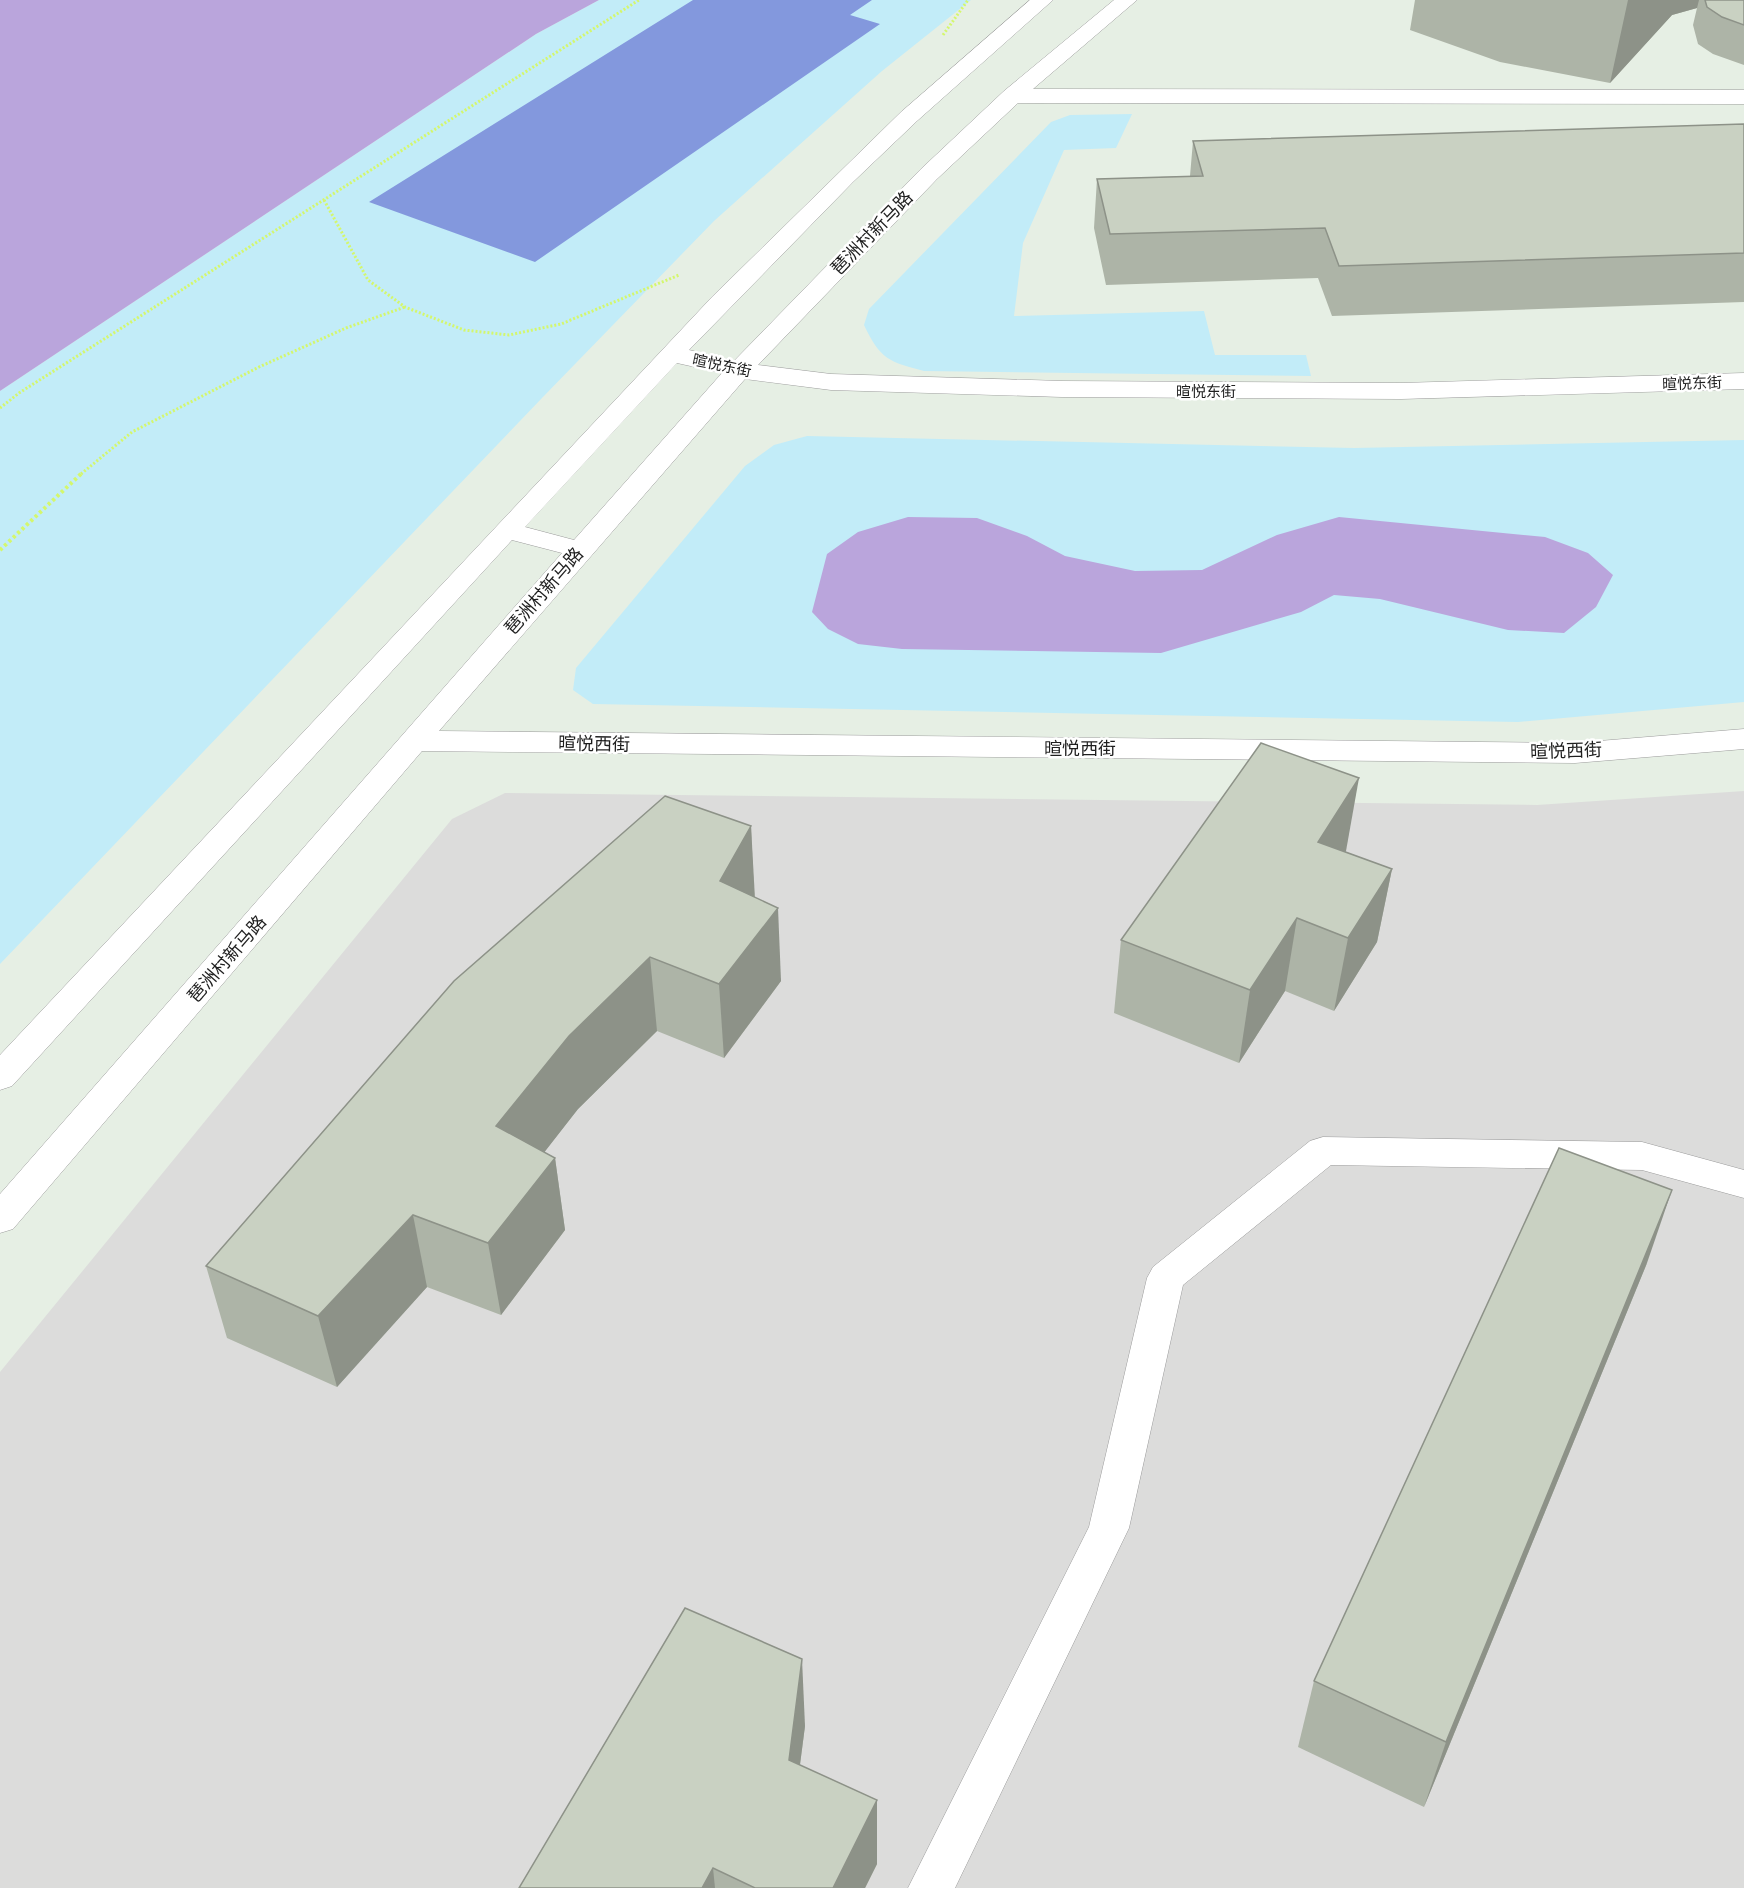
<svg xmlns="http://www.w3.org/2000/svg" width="1744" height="1888" font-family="Arial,'Noto Sans SC',sans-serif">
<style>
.residential{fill:#dcdcdb}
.park{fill:#c2ecf8}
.pitch{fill:#8398dd}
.water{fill:#baa5dc}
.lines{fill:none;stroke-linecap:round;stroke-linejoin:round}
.minor-casing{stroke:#9b9b9b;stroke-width:1}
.path-far1{stroke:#d4f76d;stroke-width:3;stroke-dasharray:2 2;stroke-linecap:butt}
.path{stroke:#d4f76d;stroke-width:4;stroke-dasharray:3 3;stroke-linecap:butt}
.minor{fill:#fff;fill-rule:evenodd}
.wall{fill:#adb4a7}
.shaded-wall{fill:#8d9288}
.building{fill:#c9d1c2;stroke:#8d9288;stroke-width:1.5}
.labels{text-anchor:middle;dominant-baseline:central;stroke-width:5;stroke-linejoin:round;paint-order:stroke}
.far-street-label{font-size:15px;fill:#1e1e1e;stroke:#fff}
.street-label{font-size:18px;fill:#1e1e1e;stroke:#fff}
</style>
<rect width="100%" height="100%" fill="#e6efe4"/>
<!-- residential -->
<polygon class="residential" points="1744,791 1744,1888 0,1888 0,1372 452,819 505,793 1537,805"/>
<!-- park -->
<g class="park">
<polygon points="599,0 971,0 882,71 714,221 542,398 0,964 0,391 536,34"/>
<path d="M1132 114 1116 148 1064 150 1023 243 1014 316 1204 311 1215 355H1306L1311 376 924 371C889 362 880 359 864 325L869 309 1051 122 1070 115Z"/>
<polygon points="807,436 1354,448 1744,440 1744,702 1518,722 593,704 573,690 576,668 745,466 774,445"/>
</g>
<!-- pitch -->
<polygon class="pitch" points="693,0 872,0 850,15 880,24 535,262 369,202"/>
<!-- water -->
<g class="water">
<polygon points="0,0 599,0 536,34 0,391"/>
<polygon points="908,517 977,518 1027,536 1065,556 1135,571 1202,570 1277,535 1339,517 1545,537 1588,553 1613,575 1596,607 1564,633 1508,630 1380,599 1334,595 1301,612 1161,653 902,649 858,644 828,629 812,612 827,554 858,532"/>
</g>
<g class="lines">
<defs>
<g id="minor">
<path d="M1030 0H1053L917 121 853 182 689 350 734 361 921 169 1004 91 1114 0H1137L1033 89 1744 90V104L1018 103 937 179 758 365 831 374 1062 381 1401 383 1744 373V389L1401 399 1062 397 831 390 745 379 439 731 1575 743 1744 729V749L1575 763 422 751 13 1229 0 1233V1194L562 553 512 540 12 1086 0 1090V1055L712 297 901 112ZM677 363 722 373 574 540 525 527Z"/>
<polygon points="1323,1137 1642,1142 1744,1170 1744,1198 1642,1170 1331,1165 1183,1285 1129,1528 955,1888 908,1888 1089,1527 1147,1278 1153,1267 1310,1141"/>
</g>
</defs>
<!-- minor casing -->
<use href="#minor" class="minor-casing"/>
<!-- path-far1 -->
<g class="path-far1">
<polyline points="943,35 968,0"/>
<polyline points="324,200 368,280 405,307 464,330 509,335 561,324 679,275"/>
<polyline points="0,408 19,393 639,0"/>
<polyline points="81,474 132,432 259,367 346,328 405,307"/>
</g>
<!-- path -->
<polyline class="path" points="0,550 82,473"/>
<!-- minor -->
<use href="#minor" class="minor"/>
</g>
<!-- wall -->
<g class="wall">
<polygon points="1415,0 1744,0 1744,65 1713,54 1698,44 1693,25 1697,8 1672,15 1610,83 1500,62 1410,30"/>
<polygon points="1744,124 1744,302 1332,316 1318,278 1106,285 1094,228 1097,179 1190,176 1193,141"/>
<polygon points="751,826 754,897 781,981 724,1058 657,1031 578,1109 544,1152 555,1158 565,1230 501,1315 427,1287 337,1387 227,1338 206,1266"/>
<polygon points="1346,852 1392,869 1377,942 1334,1011 1285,991 1239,1063 1114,1013 1121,940"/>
<polygon points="1647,1263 1424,1807 1298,1747 1314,1681"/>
<polygon points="805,1726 800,1765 877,1800 877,1864 865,1888 519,1888"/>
</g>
<!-- shaded-wall -->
<g class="shaded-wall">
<polygon points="1628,0 1699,0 1697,8 1672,15 1610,83"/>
<polygon points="1359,778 1346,851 1305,915 1318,842"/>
<polygon points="751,826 755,899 720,881"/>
<polygon points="1392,869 1377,942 1334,1011 1348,938"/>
<polygon points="778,908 781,981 724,1058 719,984"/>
<polygon points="1297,918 1285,991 1239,1063 1250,990"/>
<polygon points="650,957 657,1031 578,1109 508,1199 496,1126 569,1036"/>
<polygon points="555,1158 565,1230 501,1315 488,1243"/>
<polygon points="1672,1190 1647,1263 1424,1807 1446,1742"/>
<polygon points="413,1215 427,1287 337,1387 318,1316"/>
<polygon points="802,1659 805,1726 792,1825 789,1760"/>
<polygon points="877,1800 877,1864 865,1888 833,1888"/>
<polygon points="713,1868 715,1888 702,1888"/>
</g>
<!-- building -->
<g class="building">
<polygon points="1705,0 1744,0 1744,25 1722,17 1707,7"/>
<polygon points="1744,124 1744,253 1339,266 1325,228 1110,234 1097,179 1203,176 1193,141"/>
<polygon points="1261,743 1359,778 1318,842 1392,869 1348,938 1297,918 1250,990 1121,940"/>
<polygon points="665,796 751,826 720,881 778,908 719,984 650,957 569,1036 496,1126 555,1158 488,1243 413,1215 318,1316 206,1266 454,981"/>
<polygon points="1559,1148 1672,1190 1446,1742 1314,1681"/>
<polygon points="685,1608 802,1659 789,1760 877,1800 833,1888 755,1888 713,1868 702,1888 519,1888"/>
</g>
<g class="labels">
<!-- far-street labels -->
<g class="far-street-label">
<text transform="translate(722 365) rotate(12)">暄悦东街</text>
<text transform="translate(1692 383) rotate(-2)">暄悦东街</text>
<text x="1206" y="391">暄悦东街</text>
</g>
<!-- street labels -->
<g class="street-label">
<text transform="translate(872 233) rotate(-46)">琶洲村新马路</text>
<text transform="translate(544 591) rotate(-49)">琶洲村新马路</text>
<text transform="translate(594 744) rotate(1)">暄悦西街</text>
<text x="1080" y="749">暄悦西街</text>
<text transform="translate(1566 751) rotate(-2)">暄悦西街</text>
<text transform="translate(227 959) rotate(-49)">琶洲村新马路</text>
</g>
</g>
</svg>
